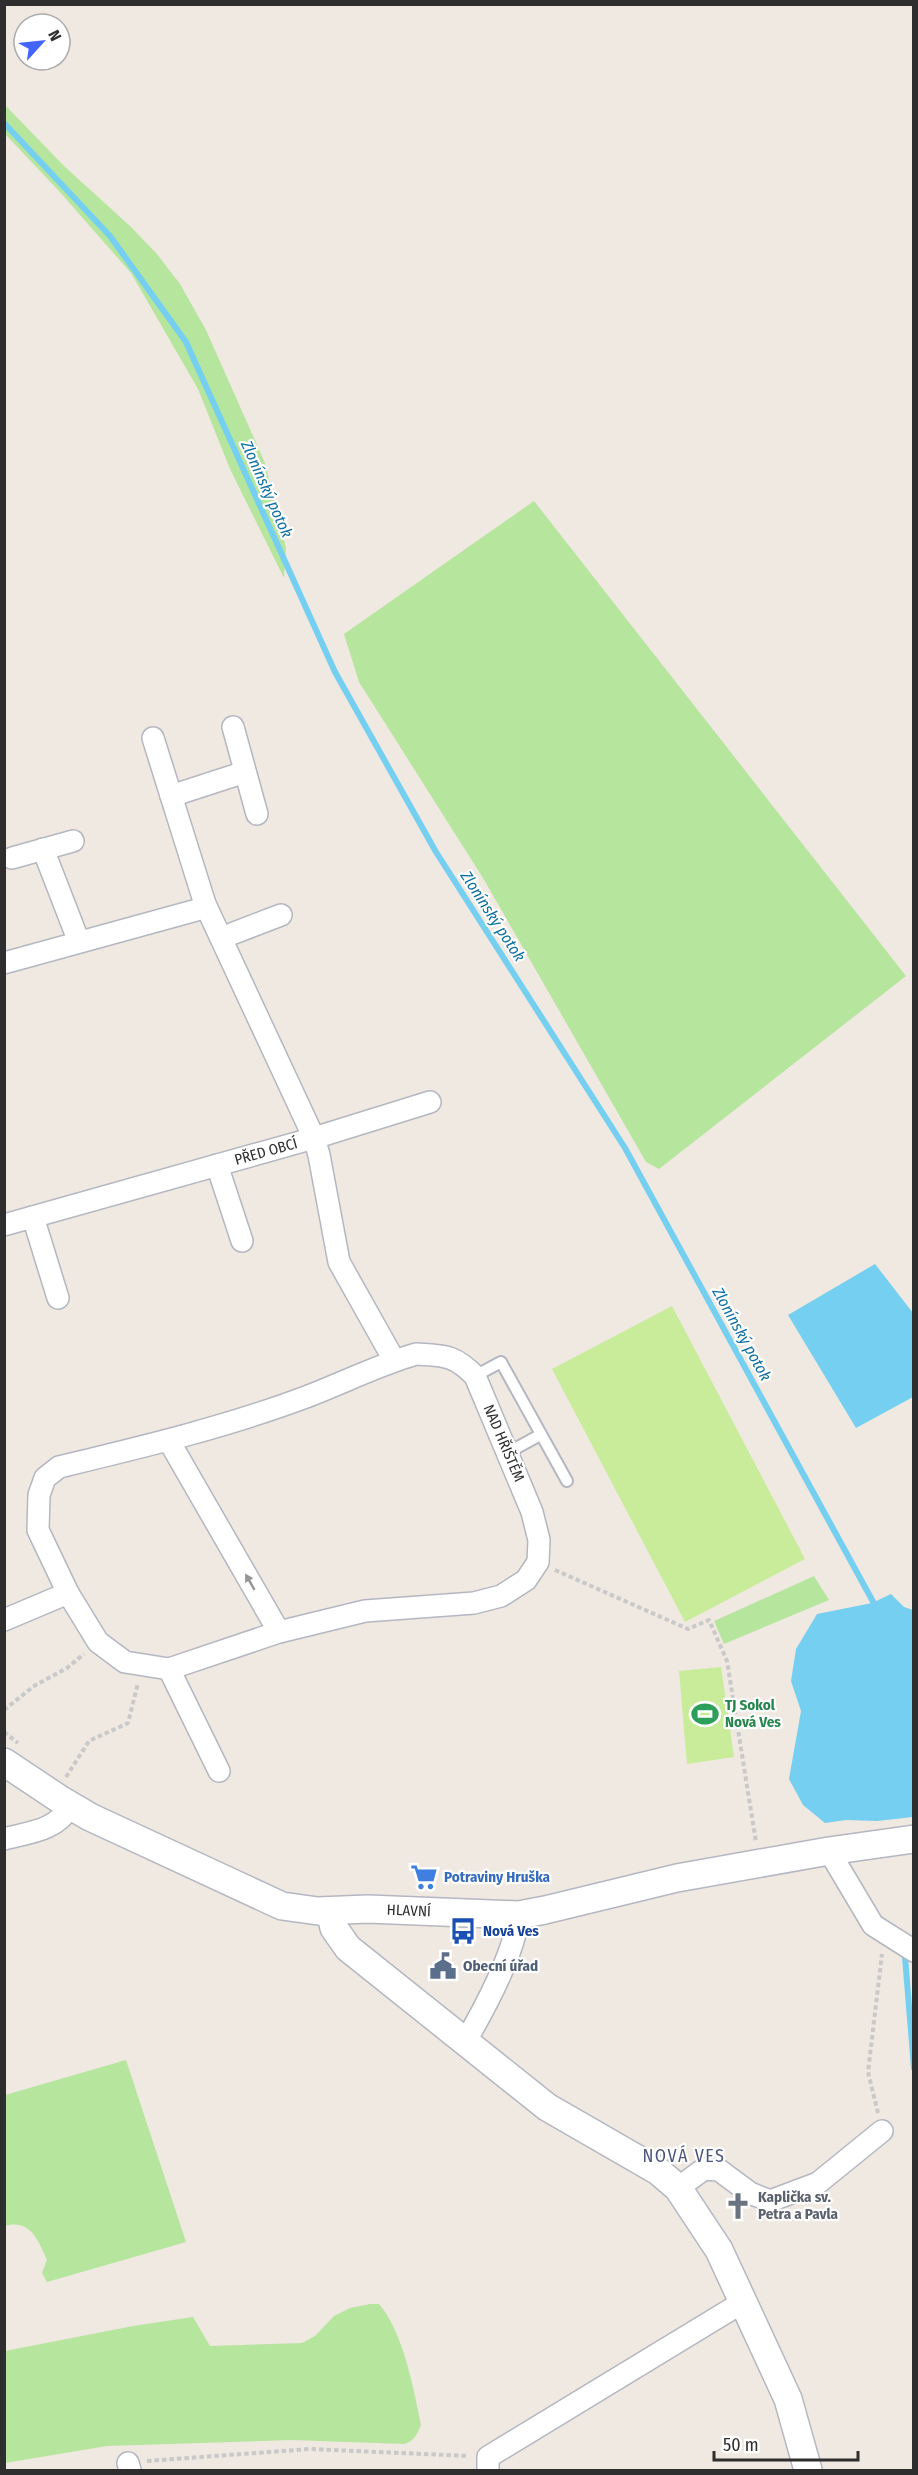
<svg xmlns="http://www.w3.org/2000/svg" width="918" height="2475" font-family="'Fira Sans Condensed',sans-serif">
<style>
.green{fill:#b6e59e}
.pitch{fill:#c9ec9a}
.water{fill:#75cff0}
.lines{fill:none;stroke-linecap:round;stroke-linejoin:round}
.stream{stroke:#75cff0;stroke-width:6}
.service-casing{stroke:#b4b7c1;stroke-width:14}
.minor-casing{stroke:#b4b7c1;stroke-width:24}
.tertiary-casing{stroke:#b4b7c1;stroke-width:30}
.path{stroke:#c9c9c9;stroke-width:4;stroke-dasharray:4.5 3;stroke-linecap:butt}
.service{stroke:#fff;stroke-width:10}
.minor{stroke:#fff;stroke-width:21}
.tertiary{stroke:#fff;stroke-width:27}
.oneway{fill:#969696}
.labels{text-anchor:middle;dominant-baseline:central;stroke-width:4.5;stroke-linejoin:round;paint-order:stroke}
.street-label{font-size:15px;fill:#2e2e2e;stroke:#fff}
.leisure-label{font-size:15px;font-weight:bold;fill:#27864d;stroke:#fff;text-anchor:start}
.shop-label{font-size:15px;font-weight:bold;fill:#366cbe;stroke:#fff;text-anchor:start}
.transit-label{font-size:15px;font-weight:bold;fill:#164399;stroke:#fff;text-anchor:start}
.service-label{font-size:15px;font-weight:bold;fill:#4e5e75;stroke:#fff;text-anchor:start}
.worship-label{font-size:15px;font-weight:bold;fill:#5b616d;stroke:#fff;text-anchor:start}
.water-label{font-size:16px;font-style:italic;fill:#0d6fa3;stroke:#fff}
.quarter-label{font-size:18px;letter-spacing:1.5px;fill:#4d5680;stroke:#fff}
</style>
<rect width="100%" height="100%" fill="#efe9e1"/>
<!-- green -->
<g class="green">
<polygon points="5,105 64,166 130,226 157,254 180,284 206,330 265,463 286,548 284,578 230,469 198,389 131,273 59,191 5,134"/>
<polygon points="534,501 906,976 659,1169 646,1162 483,878 359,682 344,634"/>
<polygon points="814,1576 829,1600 724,1644 714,1621"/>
<path d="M126 2060 186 2242 47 2282 42 2273 47 2260C38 2240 30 2219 5 2226V2095Z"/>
<path d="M370 2304H379C403 2331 414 2390 421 2425 417 2435 414 2441 404 2444L291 2440 107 2446 5 2463V2351L133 2326 193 2317 210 2346 302 2343 315 2336 334 2316 350 2308Z"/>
</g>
<!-- pitch -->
<g class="pitch">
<polygon points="672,1306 805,1559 685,1622 552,1369"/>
<polygon points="721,1667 734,1757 687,1764 679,1671"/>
</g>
<!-- water -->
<g class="water">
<polygon points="875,1264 913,1313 913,1397 856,1428 788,1315"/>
<polygon points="891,1594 904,1607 913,1610 913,1817 877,1821 846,1820 825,1823 803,1805 789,1779 801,1711 791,1681 796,1649 817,1614 872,1603"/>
</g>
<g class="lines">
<!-- stream -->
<g class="stream">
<polyline points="4,123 110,236 186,342 335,672 436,852 625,1148 877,1609"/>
<polyline points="905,1957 914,2068"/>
</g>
<defs>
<g id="service">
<polyline points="475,1376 501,1362 567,1481"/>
<polyline points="509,1452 540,1435"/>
</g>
<g id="minor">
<polyline points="233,727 257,814"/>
<polyline points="171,796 245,772"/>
<polyline points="43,849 79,942"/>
<polyline points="12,858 73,841"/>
<polyline points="221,938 281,915"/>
<polyline points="4,963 204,908 205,904"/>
<polyline points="217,1165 242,1241"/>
<polyline points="33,1217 58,1298"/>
<path id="s1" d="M4 1225 314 1138 205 904 153 738"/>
<path d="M416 1354C445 1356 453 1354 475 1376L532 1512 539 1540 538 1562 526 1580 501 1596 474 1603 365 1611 279 1632 169 1669 125 1662 98 1642 68 1593 38 1530 39 1495 45 1478 59 1467C142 1447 226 1427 306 1397 343 1383 378 1365 416 1354Z"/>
<polyline points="394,1360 339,1262 319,1155 314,1138 430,1102"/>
<polyline points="169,1441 279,1632"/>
<polyline points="4,1620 68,1593"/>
<polyline points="169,1669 219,1771"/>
<path d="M4 1839C31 1832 55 1831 71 1806"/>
<polyline points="829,1851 873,1925 914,1951"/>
<path d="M465 2042C485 2008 514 1953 519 1915"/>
<polyline points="678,2188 704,2169 719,2170 750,2193 770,2201 818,2183 882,2131"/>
<polyline points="128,2463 130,2470"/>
<polyline points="488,2470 488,2457 743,2302"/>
</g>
<g id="tertiary">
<path id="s2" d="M4 1762 61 1800 90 1817 282 1906 318 1911 368 1909 519 1915 545 1910 677 1878 829 1851 914 1839"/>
<polyline points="330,1911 334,1928 348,1948 547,2107 658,2171 678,2188 719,2250 788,2399 808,2470"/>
</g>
</defs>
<!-- service casing -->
<use href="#service" class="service-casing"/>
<!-- minor casing -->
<use href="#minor" class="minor-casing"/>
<!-- tertiary casing -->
<use href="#tertiary" class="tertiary-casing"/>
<!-- path -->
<g class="path">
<polyline points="555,1570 688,1629 709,1620 727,1661 756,1842"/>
<polyline points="4,1710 34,1686 67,1668 84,1654"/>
<polyline points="4,1732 18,1743"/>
<polyline points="66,1777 89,1741 128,1723 138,1683"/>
<polyline points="878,2113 868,2072 882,1954"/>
<polyline points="147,2461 310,2449 469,2456"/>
</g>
<!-- service -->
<use href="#service" class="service"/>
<!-- minor -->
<use href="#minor" class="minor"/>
<!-- tertiary -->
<use href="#tertiary" class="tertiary"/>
</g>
<!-- one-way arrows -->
<defs><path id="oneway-solid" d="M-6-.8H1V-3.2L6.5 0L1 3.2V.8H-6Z" transform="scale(1.5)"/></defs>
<use class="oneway" href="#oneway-solid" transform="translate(250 1582) rotate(-120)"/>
<!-- icons -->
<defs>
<symbol id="stadium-bare" viewBox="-9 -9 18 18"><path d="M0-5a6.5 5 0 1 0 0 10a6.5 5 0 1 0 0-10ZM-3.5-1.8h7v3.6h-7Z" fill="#2e9e5b" stroke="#fff" stroke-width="2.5" paint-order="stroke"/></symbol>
<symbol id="supermarket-bare" viewBox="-9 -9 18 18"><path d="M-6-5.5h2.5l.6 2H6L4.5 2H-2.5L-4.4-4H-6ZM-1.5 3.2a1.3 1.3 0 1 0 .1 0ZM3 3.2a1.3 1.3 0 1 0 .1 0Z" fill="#3f7fe0" stroke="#fff" stroke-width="2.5" paint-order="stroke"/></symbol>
<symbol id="bus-bare" viewBox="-9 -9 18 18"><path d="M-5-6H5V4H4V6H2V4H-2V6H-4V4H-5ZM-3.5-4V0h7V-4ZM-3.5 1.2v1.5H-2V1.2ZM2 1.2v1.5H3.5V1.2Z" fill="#1a4fb4" stroke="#fff" stroke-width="2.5" paint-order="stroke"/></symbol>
<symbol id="civic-bare" viewBox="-9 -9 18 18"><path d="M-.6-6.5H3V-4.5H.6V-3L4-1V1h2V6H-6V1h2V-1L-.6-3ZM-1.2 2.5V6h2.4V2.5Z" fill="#5c6f8a" stroke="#fff" stroke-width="2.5" paint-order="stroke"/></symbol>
<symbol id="church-bare" viewBox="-9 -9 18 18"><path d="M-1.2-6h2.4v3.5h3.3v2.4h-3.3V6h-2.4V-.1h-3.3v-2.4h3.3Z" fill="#6b7280" stroke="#fff" stroke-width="2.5" paint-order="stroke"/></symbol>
</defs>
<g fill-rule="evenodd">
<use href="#stadium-bare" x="686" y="1695" width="38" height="38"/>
<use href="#supermarket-bare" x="405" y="1858" width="38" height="38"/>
<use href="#bus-bare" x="444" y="1912" width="38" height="38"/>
<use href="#civic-bare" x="424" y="1947" width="38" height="38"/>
<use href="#church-bare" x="719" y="2187" width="38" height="38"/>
</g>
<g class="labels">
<!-- street labels -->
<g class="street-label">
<text stroke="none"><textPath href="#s1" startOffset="272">PŘED OBCÍ</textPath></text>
<text transform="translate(504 1443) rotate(67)">NAD HŘIŠTĚM</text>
<text stroke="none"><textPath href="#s2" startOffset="441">HLAVNÍ</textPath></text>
</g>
<!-- leisure labels -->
<g class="leisure-label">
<text x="725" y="1705">TJ Sokol<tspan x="725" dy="17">Nová Ves</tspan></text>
</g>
<!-- shop labels -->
<g class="shop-label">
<text x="444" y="1877">Potraviny Hruška</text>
</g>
<!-- transit labels -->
<g class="transit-label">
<text x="483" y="1931">Nová Ves</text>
</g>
<!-- service labels -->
<g class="service-label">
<text x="463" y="1966">Obecní úřad</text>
</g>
<!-- worship labels -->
<g class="worship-label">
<text x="758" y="2197">Kaplička sv.<tspan x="758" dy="17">Petra a Pavla</tspan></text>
</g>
<!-- water labels -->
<g class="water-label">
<text transform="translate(267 489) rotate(66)">Zlonínský potok</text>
<text transform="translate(493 916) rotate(57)">Zlonínský potok</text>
<text transform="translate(742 1334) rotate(61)">Zlonínský potok</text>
</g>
<!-- quarter labels -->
<g class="quarter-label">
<text x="684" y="2156">NOVÁ VES</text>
</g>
</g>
<!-- border -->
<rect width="918" height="2475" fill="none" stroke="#2e2e2e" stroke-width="12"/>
<!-- north arrow -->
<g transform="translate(42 42) rotate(63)"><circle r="28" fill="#ffffff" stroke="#ababab" stroke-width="1.5"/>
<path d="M0-4.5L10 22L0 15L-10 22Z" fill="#4264fb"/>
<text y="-9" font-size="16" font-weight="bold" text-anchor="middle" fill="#2e2e2e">N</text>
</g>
<!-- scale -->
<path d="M714 2451v9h144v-9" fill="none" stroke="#2e2e2e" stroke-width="3"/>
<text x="723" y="2451" font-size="18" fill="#2e2e2e" stroke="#ffffff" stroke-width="4.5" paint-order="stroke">50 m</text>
</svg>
